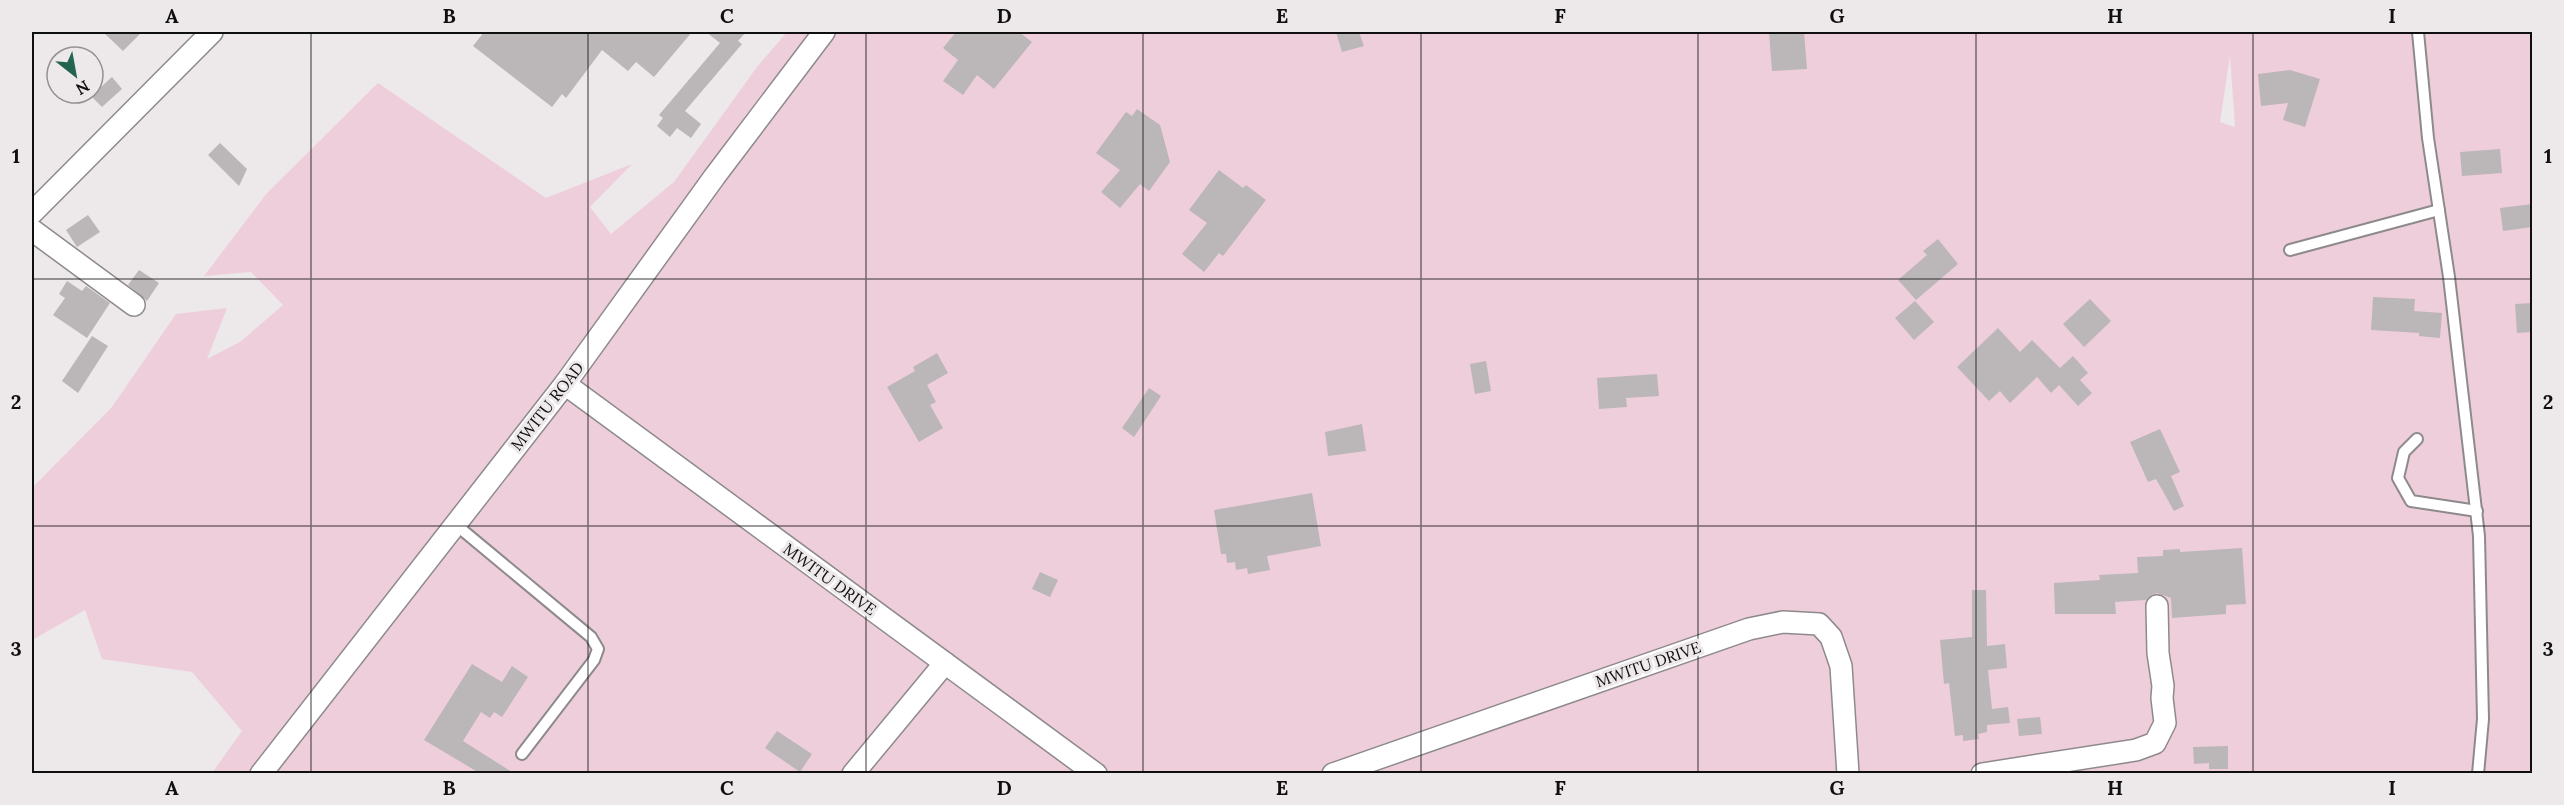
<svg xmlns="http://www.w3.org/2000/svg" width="2564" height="805" font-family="Lora,serif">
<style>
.green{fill:#efcedc;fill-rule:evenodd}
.building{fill:#bbb6b8}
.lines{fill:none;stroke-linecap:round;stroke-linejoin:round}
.lane-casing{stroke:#8e8a8c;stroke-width:14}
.street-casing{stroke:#8e8a8c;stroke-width:24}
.lane{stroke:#fff;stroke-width:10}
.street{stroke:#fff;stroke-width:21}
.grid{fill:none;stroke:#100f0f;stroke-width:1.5;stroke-opacity:0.55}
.labels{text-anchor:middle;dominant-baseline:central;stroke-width:6;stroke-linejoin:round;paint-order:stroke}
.street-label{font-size:16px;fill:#100f0f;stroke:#ede8ea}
.neatline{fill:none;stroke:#100f0f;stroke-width:2}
.grid-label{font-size:20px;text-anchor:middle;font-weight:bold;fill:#100f0f}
</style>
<rect width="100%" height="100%" fill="#ede8ea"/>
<!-- green -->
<path class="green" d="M787 32H2532V773H212L242 731 192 672 102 659 85 610 32 640V488L112 407 176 314 227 308 207 359 240 342 283 305 251 272 204 276 267 193 378 83 546 198 632 164 590 207 611 234 674 182 757 67ZM2230 56 2235 126 2234 127 2220 122Z"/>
<!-- building -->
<g class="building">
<polygon points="103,32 142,32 123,51"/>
<polygon points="484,32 692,32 654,77 636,62 628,71 602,50 566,98 562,94 552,107 473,46"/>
<polygon points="706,32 746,32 738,41 742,44 685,111 701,124 691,138 677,128 670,137 657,126 663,118 659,115 720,43"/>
<polygon points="956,32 1019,32 1032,42 994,89 977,75 963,95 943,81 958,60 943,48"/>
<polygon points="1336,32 1359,32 1364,46 1342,52"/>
<polygon points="1804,32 1807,69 1772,71 1769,33"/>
<polygon points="2290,70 2320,79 2305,127 2283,120 2288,103 2261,106 2258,74"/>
<polygon points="112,77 122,89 102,107 91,96"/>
<polygon points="1137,109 1160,125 1170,162 1149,191 1140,184 1120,208 1101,192 1120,170 1096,153 1126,112 1132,116"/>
<polygon points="220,143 247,169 239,186 208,155"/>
<polygon points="2500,149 2502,173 2462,176 2460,152"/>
<polygon points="1219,170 1243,188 1246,185 1266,200 1223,256 1219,253 1204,272 1182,254 1207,223 1189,210"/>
<polygon points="2532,204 2532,227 2503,231 2500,208"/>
<polygon points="88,215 100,232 77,247 66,230"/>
<polygon points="1938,239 1958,264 1916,300 1898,280 1927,255 1923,251"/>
<polygon points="139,270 159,283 147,301 128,285"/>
<polygon points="67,281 82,291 86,286 110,303 87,338 53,315 65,298 59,294"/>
<polygon points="2373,297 2415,299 2414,311 2442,313 2440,338 2419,336 2419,333 2371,330"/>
<polygon points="2090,299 2111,321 2084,347 2063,324"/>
<polygon points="1915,301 1934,322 1914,340 1895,318"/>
<polygon points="2532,303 2532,332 2517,333 2515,304"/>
<polygon points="1998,328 2020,352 2032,340 2060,368 2073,356 2088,373 2080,380 2092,393 2078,406 2059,385 2051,393 2037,377 2010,403 2000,391 1989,401 1957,367"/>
<polygon points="92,336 108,346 78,393 62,381"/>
<polygon points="937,353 948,373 927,385 936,402 930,405 943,428 919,442 887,387 915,371 913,367"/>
<polygon points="1486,361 1491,391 1475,394 1470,364"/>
<polygon points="1657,374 1659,396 1626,398 1627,407 1599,409 1597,378"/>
<polygon points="1149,388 1161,396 1134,437 1122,428"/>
<polygon points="1362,424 1366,451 1328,456 1325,432"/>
<polygon points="2160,429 2180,472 2171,476 2184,506 2174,511 2156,479 2148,482 2130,442"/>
<polygon points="1312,493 1321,546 1267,556 1270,570 1248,574 1247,568 1236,570 1235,562 1227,563 1226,554 1221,554 1214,510"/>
<polygon points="2242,548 2246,604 2226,605 2226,614 2172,618 2171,598 2157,593 2151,595 2146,600 2115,602 2116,614 2055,614 2054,583 2100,580 2099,575 2138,573 2137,557 2163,556 2163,550 2180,549 2180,552"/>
<polygon points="1040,572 1058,580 1050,597 1032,589"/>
<polygon points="1972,590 1986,590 1987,646 2005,644 2007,668 1988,670 1992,709 2008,707 2010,723 1987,725 1987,732 1978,734 1979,739 1963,741 1963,735 1955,736 1949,683 1944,684 1940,640 1972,637"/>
<polygon points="472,664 502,682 512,666 528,677 502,717 494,712 490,718 481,712 463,741 515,774 481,774 424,740"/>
<polygon points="2040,717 2042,734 2019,736 2017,719"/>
<polygon points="777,731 812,754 800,772 765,748"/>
<polygon points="2228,746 2228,769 2209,769 2209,763 2194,764 2193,747"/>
</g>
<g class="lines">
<defs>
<g id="lane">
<polyline points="2418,32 2428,138 2449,277 2479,536 2483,719 2478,774"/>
<polyline points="2290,250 2439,210"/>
<polyline points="2417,439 2404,452 2398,478 2411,501 2477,511"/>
<polyline points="455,524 591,637 598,649 594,660 522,754"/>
</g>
<g id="street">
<polyline points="32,213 212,32"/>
<polyline points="32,230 134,305"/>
<polyline points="565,384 1096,774"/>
<polyline points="261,774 565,384 715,176 824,32"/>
<polyline points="853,774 945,663"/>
<polyline points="1333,774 1749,629 1783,622 1819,624 1831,637 1841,666 1848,774"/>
<polyline points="1982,774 2136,750 2155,743 2165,723 2162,698 2163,686 2158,653 2157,606"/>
</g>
</defs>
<!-- lane casing -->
<use href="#lane" class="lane-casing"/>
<!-- street casing -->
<use href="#street" class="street-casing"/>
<!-- lane -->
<use href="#lane" class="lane"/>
<!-- street -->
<use href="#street" class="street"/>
</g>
<!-- grid -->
<path class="grid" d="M311 32V774M588 32V774M866 32V774M1143 32V774M1421 32V774M1698 32V774M1976 32V774M2253 32V774M32 279H2532M32 526H2532"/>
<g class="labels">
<!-- street labels -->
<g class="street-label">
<text transform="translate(547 406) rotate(-52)">MWITU ROAD</text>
<text transform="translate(830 579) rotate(36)">MWITU DRIVE</text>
<text transform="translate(1648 664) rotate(-19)">MWITU DRIVE</text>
</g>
</g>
<!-- border -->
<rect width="2564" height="805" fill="none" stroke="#ede8ea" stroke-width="66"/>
<!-- north arrow -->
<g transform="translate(75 75) rotate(149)"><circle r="28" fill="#ede8ea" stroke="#959192" stroke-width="1.5"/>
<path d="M0-4.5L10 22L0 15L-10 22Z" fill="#226352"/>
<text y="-9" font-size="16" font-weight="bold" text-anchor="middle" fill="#100f0f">N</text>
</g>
<rect x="33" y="33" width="2498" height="739" class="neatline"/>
<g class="grid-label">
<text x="172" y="23">A</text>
<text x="449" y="23">B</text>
<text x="727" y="23">C</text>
<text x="1004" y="23">D</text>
<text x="1282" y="23">E</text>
<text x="1560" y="23">F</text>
<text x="1837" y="23">G</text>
<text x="2115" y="23">H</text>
<text x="2392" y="23">I</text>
<text x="16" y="163">1</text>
<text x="2548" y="163">1</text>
<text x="16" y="409">2</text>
<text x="2548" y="409">2</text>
<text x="16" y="656">3</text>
<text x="2548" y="656">3</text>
<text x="172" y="795">A</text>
<text x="449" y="795">B</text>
<text x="727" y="795">C</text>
<text x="1004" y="795">D</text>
<text x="1282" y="795">E</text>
<text x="1560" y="795">F</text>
<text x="1837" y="795">G</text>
<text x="2115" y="795">H</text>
<text x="2392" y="795">I</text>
</g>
</svg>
